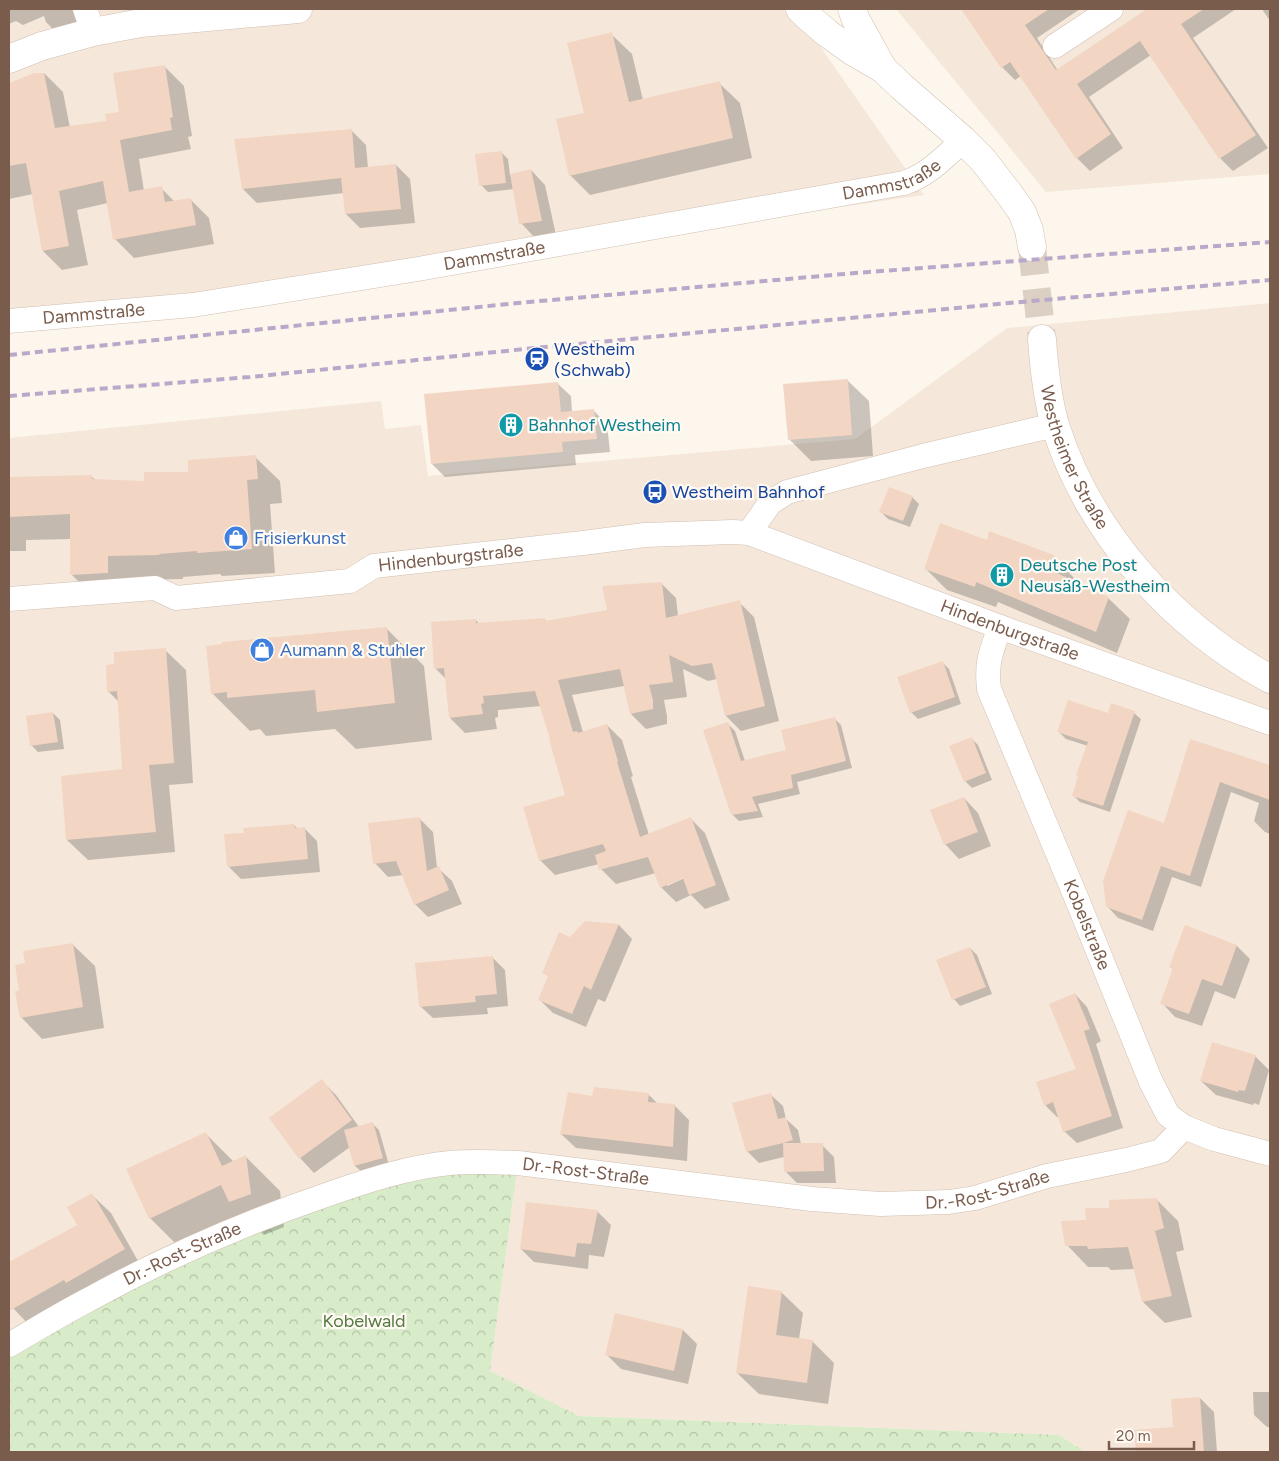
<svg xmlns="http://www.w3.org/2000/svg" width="1279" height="1461" font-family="Figtree,sans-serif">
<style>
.residential{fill:#f5e8da}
.forest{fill:url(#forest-crowns)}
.shadow{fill:#0003;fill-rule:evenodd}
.building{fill:#f3d5c3}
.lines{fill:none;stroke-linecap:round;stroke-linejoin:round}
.tertiary-tunnel{stroke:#dcd0c4;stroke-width:28;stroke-dasharray:28 14;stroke-linecap:butt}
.minor-casing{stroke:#d1beb0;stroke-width:25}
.tertiary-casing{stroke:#d1beb0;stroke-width:29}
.minor{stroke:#fff;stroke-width:24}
.tertiary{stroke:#fff;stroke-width:28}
.rail{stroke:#b9a8c9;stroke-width:4;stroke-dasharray:8 5;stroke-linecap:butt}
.labels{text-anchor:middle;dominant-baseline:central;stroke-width:4.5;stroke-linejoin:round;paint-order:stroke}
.street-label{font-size:18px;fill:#7a5c4d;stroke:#fffaf3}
.transit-label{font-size:18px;fill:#164399;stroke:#fffaf3;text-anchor:start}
.culture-label{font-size:18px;fill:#0d838f;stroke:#fffaf3;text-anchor:start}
.shop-label{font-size:18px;fill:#366cbe;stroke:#fffaf3;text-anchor:start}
.park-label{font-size:18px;fill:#537a41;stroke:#fffaf3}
</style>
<defs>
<pattern id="forest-crowns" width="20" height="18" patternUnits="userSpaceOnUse" patternTransform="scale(1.25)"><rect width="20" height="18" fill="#d8ecc9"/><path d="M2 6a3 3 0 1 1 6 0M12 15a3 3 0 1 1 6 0" fill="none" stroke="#b4c2a5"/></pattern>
</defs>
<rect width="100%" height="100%" fill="#fdf6ec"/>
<!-- residential -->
<g class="residential">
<polygon points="9,9 794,9 924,195 9,326"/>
<polygon points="896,9 1270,9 1270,174 1046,192"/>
<polygon points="1270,303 1270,1452 1085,1452 1059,1435 579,1416 490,1371 518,1163 9,1345 9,438 381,401 385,429 421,425 428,476 855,439 1007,328"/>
</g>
<!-- forest -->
<polygon class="forest" points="518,1163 490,1371 579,1416 1059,1435 1085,1452 9,1452 9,1345 361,1184"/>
<!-- shadow -->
<g class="shadow">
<polygon points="9,9 81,9 79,25 58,34 46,22 44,16 23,25 16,21 9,24"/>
<polygon points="962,9 1080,9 1037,38 1058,71 1150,9 1236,9 1193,38 1268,148 1233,171 1220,158 1151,55 1089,97 1123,148 1090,171 1077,158 1021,76 1015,80 1002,67"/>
<polygon points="1262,9 1270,9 1270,21"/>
<polygon points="611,34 632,54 643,100 719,83 740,103 752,158 590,195 570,175 586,114"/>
<polygon points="164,66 184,86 192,136 188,137 191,149 139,159 144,191 161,188 175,202 190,199 209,218 214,244 134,258 115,239 108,203 77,210 88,265 62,270 43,251 33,194 9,199 9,88 44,73 63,92 70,128 108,122 120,114"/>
<polygon points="352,131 366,145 368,168 396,165 410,179 415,223 360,228 346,214 344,193 257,203 243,189"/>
<polygon points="501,152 508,159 510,175 531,170 545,185 556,235 535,238 521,223 514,189 488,192 481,185"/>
<polygon points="847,380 869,401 873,456 811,461 789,439"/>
<polygon points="557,383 571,396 572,412 593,410 607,424 610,452 575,455 576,465 445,477 432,464"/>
<polygon points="255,457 280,481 282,503 270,504 275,573 222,576 220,574 183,577 183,579 131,580 96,599 72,575 72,539 26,540 26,551 9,551 9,478 92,477 96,481 145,483 190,473"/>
<polygon points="912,497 919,504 910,527 888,519 881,512"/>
<polygon points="987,542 1053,556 1074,578 1073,582 1108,598 1130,619 1117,653 998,602 996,607 947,590 925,568"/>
<path d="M661 583 676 598 678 616 739 602 754 617 779 721 741 731 726 716 717 679 708 681 683 669 687 697 664 700 667 716V724L646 729 631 714 624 686 572 695 583 732 607 725 622 740 633 776 631 777 649 835 690 818 705 833 730 900 705 909 691 895 676 902 661 887 656 873 616 884 601 869 599 864 555 875 540 860 567 795 541 706 498 710V717L495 718 497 729 465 733 450 718 447 680 436 669 476 620 479 624 544 619 547 622 609 611ZM688 874 689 876 667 886V883Z"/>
<polygon points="386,628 424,666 432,740 356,749 335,729 266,736 260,729 250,731 212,693"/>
<polygon points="165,650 186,670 193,783 169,785 175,852 88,860 67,840 123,770 119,702 109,692"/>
<polygon points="942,662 949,669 961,704 918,719 911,712"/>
<polygon points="53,713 60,720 64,749 38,752 31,745"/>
<polygon points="1134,713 1141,719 1110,812 1080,802 1073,795 1088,746 1066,739 1059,732 1108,715"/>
<polygon points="835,719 841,725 852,768 797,782 800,794 758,804 763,817 739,821 732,814 728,724 735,731 745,761 788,751"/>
<polygon points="971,738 978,745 992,780 972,788 965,781"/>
<polygon points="1191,741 1270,766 1270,834 1265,832 1254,821 1259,803 1231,792 1201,887 1172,877 1153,931 1118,918 1107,906 1164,824"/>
<polygon points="964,798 978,813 991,846 959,859 945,844"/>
<polygon points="419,818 433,832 437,867 452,881 462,904 428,917 415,904 403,875 388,877 375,863"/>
<polygon points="294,825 298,829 304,828 317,841 320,872 241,879 228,866 245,834"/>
<polygon points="586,922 619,925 632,939 605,1002 598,999 586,1027 553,1013 539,999 549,977 544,972 571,938"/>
<polygon points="1186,927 1237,946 1250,959 1235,999 1215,991 1202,1026 1175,1017 1162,1003 1173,969 1171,967"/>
<polygon points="73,945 95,966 104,1028 42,1039 21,1017 20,991 26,964"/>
<polygon points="970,948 977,955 992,994 960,1006 954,999 938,961"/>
<polygon points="493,958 505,970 508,1006 487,1008 488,1014 433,1018 420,1006"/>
<polygon points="1075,994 1087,1007 1101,1041 1096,1044 1123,1128 1077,1143 1064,1131 1060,1117 1057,1117 1045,1105 1077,1069"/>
<polygon points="1255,1056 1269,1070 1259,1105 1254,1103 1253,1105 1216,1095 1201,1081"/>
<polygon points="322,1081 336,1095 359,1127 372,1123 379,1130 389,1165 362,1172 355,1166 350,1147 314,1173 300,1158 271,1118"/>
<polygon points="648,1094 658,1104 675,1106 689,1120 687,1161 576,1148 561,1134 593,1097"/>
<polygon points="771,1095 783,1106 786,1119 798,1130 801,1144 822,1145 834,1157 836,1183 797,1183 785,1171 784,1157 759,1163 747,1151"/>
<polygon points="206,1134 234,1162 246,1157 280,1191 284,1227 264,1235 250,1221 184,1252 150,1218"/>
<polygon points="92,1195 111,1213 142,1268 31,1327 13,1308 9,1301 9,1263 79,1225"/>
<polygon points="1156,1199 1178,1221 1184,1250 1176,1252 1192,1317 1165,1323 1143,1302 1135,1269 1111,1270 1108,1267 1088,1267 1067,1245 1087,1221 1110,1209"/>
<polygon points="527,1203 598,1212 611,1225 604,1257 589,1255 588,1269 534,1262 521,1249"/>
<polygon points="781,1292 803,1313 799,1339 812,1341 834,1363 828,1404 759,1394 737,1373"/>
<polygon points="616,1315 683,1330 697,1344 688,1384 621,1369 607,1355"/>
<polygon points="1253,1392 1270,1392 1270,1434 1270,1427 1267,1427 1254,1415"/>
<polygon points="1200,1398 1214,1412 1217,1452 1137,1452 1135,1431 1175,1429"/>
</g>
<!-- building -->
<g class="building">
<polygon points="961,9 1049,9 1025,25 1056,70 1147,9 1204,9 1181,24 1256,135 1219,159 1140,41 1077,84 1111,134 1076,159 1010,62 1001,68"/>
<polygon points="612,32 629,102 720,81 733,138 569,176 556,119 584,113 567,43"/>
<polygon points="165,65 173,117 170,118 172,130 120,140 129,192 162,186 165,202 191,198 196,225 113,240 103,181 59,191 69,246 42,251 26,163 9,166 9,83 34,73 44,73 55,128 106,121 105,114 119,112 113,73"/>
<polygon points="352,129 355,168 396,164 401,209 345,214 341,178 242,189 234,139"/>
<polygon points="502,151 506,183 479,186 475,154"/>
<polygon points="531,169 542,221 519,224 510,174"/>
<polygon points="848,379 852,435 788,440 783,384"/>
<polygon points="558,382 561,412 594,409 597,439 562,442 563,452 431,464 424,394"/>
<polygon points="256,455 258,479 247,480 252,549 197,553 197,551 159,554 160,555 108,556 108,573 70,575 70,514 9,517 9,477 92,475 92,479 144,481 144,472 188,472 188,460"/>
<polygon points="889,487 913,496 903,521 879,512"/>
<polygon points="940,523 987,540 989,531 1054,555 1048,569 1109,597 1096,632 976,582 975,587 924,569"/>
<polygon points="662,582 666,618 740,600 765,706 725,716 712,663 692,666 669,655 673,682 649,685 653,700 653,709 630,714 620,669 558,680 573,732 577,731 578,733 607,724 618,761 617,762 640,837 691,817 716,885 689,895 683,878 660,888 648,857 599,870 595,855 606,851 603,844 539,861 523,807 565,795 549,739 550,739 535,691 483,696 484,703 481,704 483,714 449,718 444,668 434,669 431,622 476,619 476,623 545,618 545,621 607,610 602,586"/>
<polygon points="387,627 395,703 317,712 315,690 227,698 227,692 211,694 206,646 222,644 222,642"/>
<polygon points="166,648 174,763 149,765 156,832 66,840 61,776 122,769 117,691 107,692 106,665 114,664 114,652"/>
<polygon points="943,661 955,697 910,713 897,677"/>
<polygon points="1068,700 1108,713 1111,703 1135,711 1103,806 1072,796 1078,776 1076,775 1088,742 1057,732"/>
<polygon points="53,712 58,742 30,746 26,716"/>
<polygon points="835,717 846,761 791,775 793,788 752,797 758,811 731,815 703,730 728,722 741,761 786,750 781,730"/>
<polygon points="972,737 986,773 964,782 949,746"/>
<polygon points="1190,739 1270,765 1270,800 1220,782 1190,876 1161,866 1142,920 1106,907 1103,881 1128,810 1164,823"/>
<polygon points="964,797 978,832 944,845 930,810"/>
<polygon points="420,817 427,871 439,866 449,890 414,905 396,861 373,864 368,823"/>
<polygon points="294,824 295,828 305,827 308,859 227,867 224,834 244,833 243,828"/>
<polygon points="585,921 619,924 591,990 584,986 572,1014 538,1000 548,976 542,973 559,932 570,937"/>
<polygon points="1185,925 1237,945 1222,986 1202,979 1189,1014 1160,1004 1173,968 1169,967"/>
<polygon points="73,943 83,1007 20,1018 15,991 19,990 15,965 25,963 23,951"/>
<polygon points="970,947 986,987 952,1000 936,960"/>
<polygon points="493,956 497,994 475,996 476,1002 419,1007 415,963"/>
<polygon points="1075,993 1090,1029 1084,1031 1112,1116 1063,1132 1053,1102 1044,1106 1036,1082 1076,1069 1049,1004"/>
<polygon points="1212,1042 1256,1055 1245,1091 1239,1090 1238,1092 1200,1081"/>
<polygon points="322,1079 352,1120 299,1159 269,1118"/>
<polygon points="594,1087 649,1093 648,1102 675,1104 673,1147 560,1134 568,1092 592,1096"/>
<polygon points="771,1093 778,1119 786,1117 793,1140 783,1143 823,1143 824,1171 784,1172 783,1143 746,1152 732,1103"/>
<polygon points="373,1122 383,1158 354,1166 344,1130"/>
<polygon points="206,1132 222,1166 246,1155 251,1194 229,1202 221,1185 149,1219 126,1169"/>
<polygon points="92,1193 125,1249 66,1283 64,1280 9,1311 9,1262 77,1225 67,1207"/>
<polygon points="1157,1198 1164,1228 1155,1231 1172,1296 1142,1302 1128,1247 1088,1249 1087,1246 1065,1246 1061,1221 1086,1220 1085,1208 1109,1208 1109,1200"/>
<polygon points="526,1202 598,1210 591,1244 577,1243 575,1257 520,1249"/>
<polygon points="748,1286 782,1291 776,1335 813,1340 807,1383 736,1373"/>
<polygon points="615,1313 683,1329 674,1371 605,1355"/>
<polygon points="1200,1397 1204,1452 1136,1452 1134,1430 1173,1427 1171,1399"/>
</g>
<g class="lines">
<!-- tertiary-tunnel -->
<polyline class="tertiary-tunnel" points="1032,247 1042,339"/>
<defs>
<g id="minor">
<polyline points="85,9 93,32"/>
<polyline points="1055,46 1111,9"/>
<path id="s1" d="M9 321 193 305 418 269 904 183C928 175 945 157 963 140"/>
<polyline points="749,533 770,503 787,492 923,456 1055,425"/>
<path id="s2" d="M9 599 155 588 176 598 350 581 374 566 583 543 645 535 733 532 749 533 1000 627 1270 723"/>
<path id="s3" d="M1000 627C991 652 986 662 989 689L1078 902 1151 1082 1168 1115 1184 1127 1214 1139 1270 1154"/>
<path id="s4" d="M9 1345C35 1330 61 1314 88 1300 164 1258 244 1223 326 1195 366 1181 408 1167 450 1163 473 1161 496 1162 518 1163L812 1199 880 1204 949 1202 975 1198 1047 1176 1126 1160 1161 1151 1184 1127"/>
</g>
<g id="tertiary">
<polyline points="800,9 806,15 827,33 852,51 883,69 902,87 963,140 983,160 1010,195 1022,212 1029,230 1032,247"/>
<polyline points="852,9 856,20 883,69"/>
<polyline points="9,59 42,46 93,32 141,23 298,9"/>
<path id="s5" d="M1042 339C1044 368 1047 397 1055 425 1089 533 1172 625 1270 679"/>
</g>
</defs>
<!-- minor casing -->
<use href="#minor" class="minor-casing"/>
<!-- tertiary casing -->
<use href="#tertiary" class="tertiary-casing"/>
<!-- minor -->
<use href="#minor" class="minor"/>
<!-- tertiary -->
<use href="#tertiary" class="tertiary"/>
<!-- rail -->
<g class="rail">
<polyline points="9,355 518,303 855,273 1270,242"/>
<polyline points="9,396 250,377 525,349 1009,303 1270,280"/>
</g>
</g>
<!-- icons -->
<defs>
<symbol id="station-disc" viewBox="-11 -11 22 22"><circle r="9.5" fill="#1a4fb4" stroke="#fffaf3"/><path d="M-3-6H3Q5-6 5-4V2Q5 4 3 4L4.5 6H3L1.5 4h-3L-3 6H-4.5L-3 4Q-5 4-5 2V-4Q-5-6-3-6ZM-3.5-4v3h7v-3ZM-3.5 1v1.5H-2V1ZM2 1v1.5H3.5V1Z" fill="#fff"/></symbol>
<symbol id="building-disc" viewBox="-11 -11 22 22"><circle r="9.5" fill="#0f9aa8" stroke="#fffaf3"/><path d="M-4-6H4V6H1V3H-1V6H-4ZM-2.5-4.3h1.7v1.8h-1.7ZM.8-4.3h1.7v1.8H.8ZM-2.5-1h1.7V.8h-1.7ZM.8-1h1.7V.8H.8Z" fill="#fff"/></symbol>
<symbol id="bus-disc" viewBox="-11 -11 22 22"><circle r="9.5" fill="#1a4fb4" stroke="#fffaf3"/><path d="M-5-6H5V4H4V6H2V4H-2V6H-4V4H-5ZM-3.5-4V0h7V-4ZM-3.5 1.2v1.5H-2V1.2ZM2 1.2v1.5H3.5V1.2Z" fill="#fff"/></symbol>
<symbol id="shop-disc" viewBox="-11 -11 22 22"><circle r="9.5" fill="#3f7fe0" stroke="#fffaf3"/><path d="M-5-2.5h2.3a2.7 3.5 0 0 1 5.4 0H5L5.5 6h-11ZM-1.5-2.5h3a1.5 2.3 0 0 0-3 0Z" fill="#fff"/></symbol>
</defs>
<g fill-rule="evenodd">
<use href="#station-disc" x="523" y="345" width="28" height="28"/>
<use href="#building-disc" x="497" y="411" width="28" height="28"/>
<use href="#bus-disc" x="641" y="478" width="28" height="28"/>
<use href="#shop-disc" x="222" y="524" width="28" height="28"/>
<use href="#building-disc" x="988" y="561" width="28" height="28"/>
<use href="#shop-disc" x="248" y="636" width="28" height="28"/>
</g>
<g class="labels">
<!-- street labels -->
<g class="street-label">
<text stroke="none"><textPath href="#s1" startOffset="895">Dammstraße</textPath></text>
<text stroke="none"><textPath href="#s1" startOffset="490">Dammstraße</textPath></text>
<text stroke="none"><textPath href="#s1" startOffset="85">Dammstraße</textPath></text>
<text stroke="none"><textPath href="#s5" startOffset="124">Westheimer Straße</textPath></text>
<text stroke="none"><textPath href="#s2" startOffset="450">Hindenburgstraße</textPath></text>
<text stroke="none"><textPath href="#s2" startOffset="1028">Hindenburgstraße</textPath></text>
<text stroke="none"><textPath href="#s3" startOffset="319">Kobelstraße</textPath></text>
<text stroke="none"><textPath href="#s4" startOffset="616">Dr.-Rost-Straße</textPath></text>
<text stroke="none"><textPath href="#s4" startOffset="1021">Dr.-Rost-Straße</textPath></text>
<text stroke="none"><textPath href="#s4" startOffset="196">Dr.-Rost-Straße</textPath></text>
</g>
<!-- transit labels -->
<g class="transit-label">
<text x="554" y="349">Westheim<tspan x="554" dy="21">(Schwab)</tspan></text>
<text x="672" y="492">Westheim Bahnhof</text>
</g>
<!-- culture labels -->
<g class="culture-label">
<text x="528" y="425">Bahnhof Westheim</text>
<text x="1020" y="565">Deutsche Post<tspan x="1020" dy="21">Neusäß-Westheim</tspan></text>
</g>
<!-- shop labels -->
<g class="shop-label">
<text x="254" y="538">Frisierkunst</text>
<text x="280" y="650">Aumann &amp; Stuhler</text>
</g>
<!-- park labels -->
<g class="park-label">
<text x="364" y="1321">Kobelwald</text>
</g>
</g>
<!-- border -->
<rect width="1279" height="1461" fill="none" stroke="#7a5c4d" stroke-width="20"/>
<!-- scale -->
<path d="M1109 1441v8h85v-8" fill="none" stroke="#7a5c4d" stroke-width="2.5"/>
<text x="1116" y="1441" font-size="15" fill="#7a5c4d" stroke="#fffaf3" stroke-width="4" paint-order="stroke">20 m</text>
</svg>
